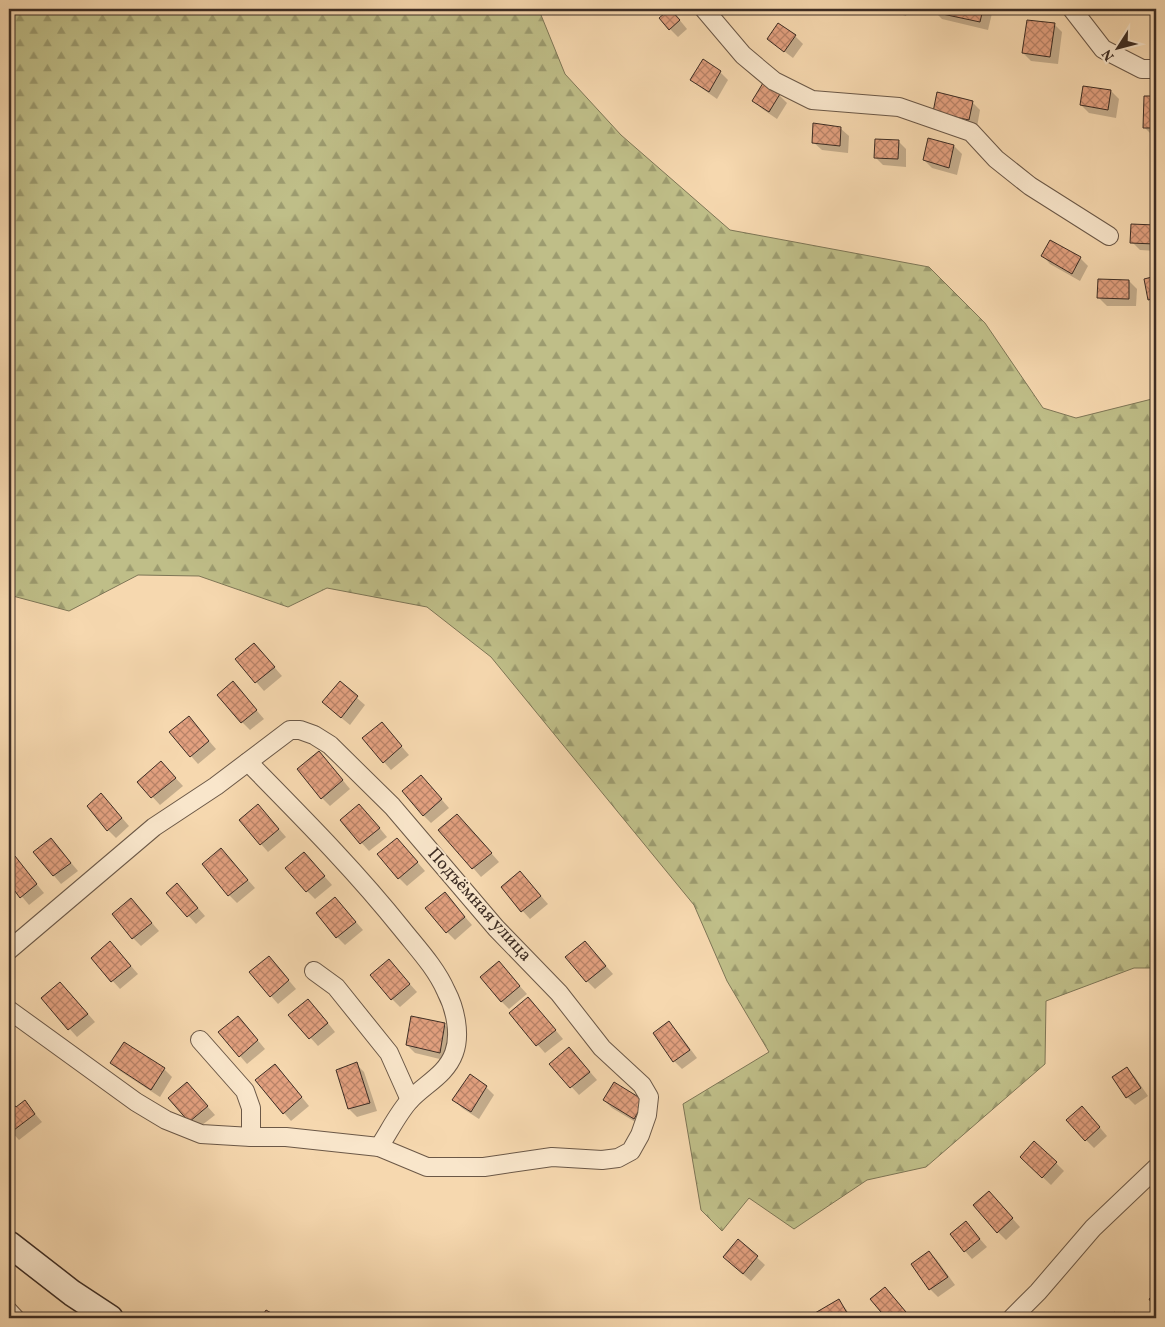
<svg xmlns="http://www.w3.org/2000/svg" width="1165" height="1327" font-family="Vollkorn,serif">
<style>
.forest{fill:url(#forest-firs);stroke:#7e7656}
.shadow{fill:#0003}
.building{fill:url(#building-cross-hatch);stroke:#3d2d24}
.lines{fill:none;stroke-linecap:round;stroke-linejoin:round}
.service-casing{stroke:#6b5847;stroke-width:11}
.minor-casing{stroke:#6b5847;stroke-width:20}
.secondary-casing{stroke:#3d2d24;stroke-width:28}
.service{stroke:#f9e6cb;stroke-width:9}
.minor{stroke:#f9e6cb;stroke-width:18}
.secondary{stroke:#f9e6cb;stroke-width:25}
.labels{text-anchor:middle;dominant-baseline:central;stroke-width:4;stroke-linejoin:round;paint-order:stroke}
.street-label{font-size:18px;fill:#3d2d24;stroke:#f9e6cb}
</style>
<defs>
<pattern id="forest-firs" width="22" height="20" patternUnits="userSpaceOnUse" patternTransform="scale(1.25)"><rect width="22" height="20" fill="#bfbe88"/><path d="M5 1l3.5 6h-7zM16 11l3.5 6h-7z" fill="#9c9b6f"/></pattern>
<pattern id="building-cross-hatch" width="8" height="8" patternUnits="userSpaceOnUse" patternTransform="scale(1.25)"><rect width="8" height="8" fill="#e2a07f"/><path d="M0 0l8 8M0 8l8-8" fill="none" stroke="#b88368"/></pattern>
</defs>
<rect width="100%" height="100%" fill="#f6d8af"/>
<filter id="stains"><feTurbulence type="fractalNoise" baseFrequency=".004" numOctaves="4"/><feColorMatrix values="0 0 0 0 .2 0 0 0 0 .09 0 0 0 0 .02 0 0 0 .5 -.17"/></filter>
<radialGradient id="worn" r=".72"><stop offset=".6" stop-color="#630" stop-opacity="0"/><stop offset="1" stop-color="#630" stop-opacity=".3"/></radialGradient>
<!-- forest -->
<polygon class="forest" points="9,9 543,9 541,15 565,74 621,135 730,230 929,267 985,323 1043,408 1076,418 1156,398 1156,968 1134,968 1046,1001 1045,1064 926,1167 867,1180 794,1229 749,1198 722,1231 701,1210 683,1104 769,1052 727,981 694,905 491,657 427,607 327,588 288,607 199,576 138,575 69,611 9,595"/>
<!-- shadow -->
<g class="shadow">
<polygon points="884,9 908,9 906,16"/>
<polygon points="935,9 993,9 988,30 942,19 934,11"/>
<polygon points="678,18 687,29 678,37 670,29"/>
<polygon points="1054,24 1062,32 1058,64 1031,61 1023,53"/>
<polygon points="795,36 803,44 793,58 768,39"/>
<polygon points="720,72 728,80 717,99 700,87 692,79"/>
<polygon points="1084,87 1111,91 1119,99 1116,118 1089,113 1081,105"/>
<polygon points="779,95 787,103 777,119 761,108 753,100"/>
<polygon points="1145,97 1156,97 1156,135 1152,135 1144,127"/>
<polygon points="972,102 980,110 977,127 942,119"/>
<polygon points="840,128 849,136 848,153 822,150 813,142"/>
<polygon points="898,141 906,149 906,167 883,165 875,157"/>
<polygon points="954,146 962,154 957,175 932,168 924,160"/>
<polygon points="1155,226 1156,228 1156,251 1140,250 1132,242"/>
<polygon points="1043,256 1080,258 1088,266 1080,281 1050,264"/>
<polygon points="1156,278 1156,306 1149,299 1145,280"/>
<polygon points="1129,281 1137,289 1136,306 1107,306 1099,298"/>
<polygon points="262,653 282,676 264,691 236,659"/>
<polygon points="340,683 365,705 350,725 332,710"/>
<polygon points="240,691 264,719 250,730 242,722"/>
<polygon points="196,726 216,749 198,764 191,756"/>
<polygon points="389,732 409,755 391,770 384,762"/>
<polygon points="327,761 350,789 330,806 322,798"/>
<polygon points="169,771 183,786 160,805 139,782"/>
<polygon points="429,785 449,808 431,823 423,815"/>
<polygon points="109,803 129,826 116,838 108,830"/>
<polygon points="367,813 387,837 369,851 341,820"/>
<polygon points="266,814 286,837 268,852 261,844"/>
<polygon points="465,823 499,862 481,877 440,830"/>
<polygon points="51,839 78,871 61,884 34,852"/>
<polygon points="405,848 425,871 407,886 399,878"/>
<polygon points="221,849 255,888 237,903 229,895"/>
<polygon points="304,853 332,885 315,899 307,891"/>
<polygon points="15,858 44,893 29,905 9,881 9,863"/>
<polygon points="528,881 548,904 530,919 502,888"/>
<polygon points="168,893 185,893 205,916 196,924"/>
<polygon points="452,902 472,925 455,940 447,932"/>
<polygon points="343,907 363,930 345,945 337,937"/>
<polygon points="139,908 159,931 141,946 133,938"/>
<polygon points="118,951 138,974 120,989 92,958"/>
<polygon points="593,951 613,974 595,989 587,981"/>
<polygon points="389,961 417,992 400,1007 392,999"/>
<polygon points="499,963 527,994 509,1009 501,1001"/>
<polygon points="276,965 296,989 278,1004 271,996"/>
<polygon points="68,991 95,1022 77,1037 43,999"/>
<polygon points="536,1007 563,1039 545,1053 510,1013"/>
<polygon points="316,1008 335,1032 318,1046 290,1015"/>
<polygon points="669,1023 677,1031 697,1058 682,1069 674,1061"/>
<polygon points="245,1025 265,1049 247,1064 240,1056"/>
<polygon points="445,1025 453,1033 448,1061 415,1053 407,1045"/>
<polygon points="577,1057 597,1080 579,1095 551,1064"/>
<polygon points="112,1063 164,1069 172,1077 160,1097 120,1071"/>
<polygon points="356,1064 364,1072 377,1111 357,1117 349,1109 337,1071"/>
<polygon points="1127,1069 1135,1077 1148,1096 1135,1105 1127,1097"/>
<polygon points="282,1073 309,1106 291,1121 284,1113"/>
<polygon points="187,1083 215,1115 197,1129 190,1121"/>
<polygon points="486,1087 494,1095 479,1119 462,1108 454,1100"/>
<polygon points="604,1100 644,1102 642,1126 612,1108"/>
<polygon points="25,1102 42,1122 19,1140 9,1129 9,1105 11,1103 16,1109"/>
<polygon points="1090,1116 1107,1136 1094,1148 1086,1140"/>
<polygon points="1056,1163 1064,1171 1051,1185 1030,1165"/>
<polygon points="997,1201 1020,1227 1006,1240 998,1232"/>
<polygon points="966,1223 987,1247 972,1259 965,1251"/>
<polygon points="739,1241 765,1265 751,1281 732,1265"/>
<polygon points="929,1252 937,1260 955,1285 938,1297 930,1289 912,1264"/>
<polygon points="885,1289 893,1297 911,1318 887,1318 872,1300"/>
<polygon points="838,1301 846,1309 852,1318 820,1318 817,1313"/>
</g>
<!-- building -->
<g class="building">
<polygon points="670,9 680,20 669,30 659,18"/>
<polygon points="933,9 983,9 980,22 933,12"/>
<polygon points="1027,20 1055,23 1050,57 1022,53"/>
<polygon points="778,23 796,35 784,52 767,39"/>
<polygon points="703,59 721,71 709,92 690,80"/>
<polygon points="763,83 780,94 769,112 752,101"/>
<polygon points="1083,86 1111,90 1108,110 1080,105"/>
<polygon points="937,92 973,101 969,120 933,112"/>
<polygon points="1144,96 1156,96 1156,128 1143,128"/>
<polygon points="813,123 841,127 840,146 812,143"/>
<polygon points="928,138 954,145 949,168 923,160"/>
<polygon points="875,139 899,140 898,159 874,158"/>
<polygon points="1131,224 1155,225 1155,244 1130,243"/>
<polygon points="1050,240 1081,257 1072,274 1041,256"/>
<polygon points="1156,276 1156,298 1148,300 1144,279"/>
<polygon points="1098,279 1129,280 1129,299 1097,298"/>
<polygon points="254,643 275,667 255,683 235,659"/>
<polygon points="233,681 257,710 241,723 217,695"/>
<polygon points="340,681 358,696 341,718 322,702"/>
<polygon points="189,716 209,741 190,757 169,732"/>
<polygon points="382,722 402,746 383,763 362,738"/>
<polygon points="319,751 343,780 321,799 297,769"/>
<polygon points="161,761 176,778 151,798 137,782"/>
<polygon points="421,775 442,799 423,816 402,791"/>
<polygon points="101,793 122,818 107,831 87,806"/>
<polygon points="258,804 279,829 260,845 239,820"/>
<polygon points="359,804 380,828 360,844 340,820"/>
<polygon points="457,814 492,853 472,869 438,830"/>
<polygon points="51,838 71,863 53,876 33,852"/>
<polygon points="397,838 418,862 398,879 377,854"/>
<polygon points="221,848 248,880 228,896 202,864"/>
<polygon points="304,852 325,876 306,892 285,868"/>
<polygon points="15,856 37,884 20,898 9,883 9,861"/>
<polygon points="520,871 541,896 521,912 501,887"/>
<polygon points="177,883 198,908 187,917 166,893"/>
<polygon points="445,892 465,917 446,933 425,908"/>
<polygon points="335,897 356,922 336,938 316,913"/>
<polygon points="131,898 152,923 132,939 112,914"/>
<polygon points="110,941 131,966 111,982 91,958"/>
<polygon points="585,941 606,966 586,982 565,957"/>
<polygon points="269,956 289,980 270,997 249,972"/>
<polygon points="389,959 410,984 391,1000 370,975"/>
<polygon points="499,961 520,986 501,1002 480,977"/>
<polygon points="60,982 88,1014 68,1030 41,998"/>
<polygon points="528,997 556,1030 536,1046 509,1013"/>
<polygon points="308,999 328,1023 309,1039 288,1015"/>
<polygon points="238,1016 258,1040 239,1057 218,1032"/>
<polygon points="411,1016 445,1023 440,1053 406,1045"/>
<polygon points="669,1021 690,1050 673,1062 653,1033"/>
<polygon points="124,1042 165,1068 151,1090 110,1063"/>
<polygon points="569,1047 590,1072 570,1088 549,1064"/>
<polygon points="357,1062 370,1103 348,1109 336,1070"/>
<polygon points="275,1064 302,1097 283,1114 255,1080"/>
<polygon points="1127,1067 1141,1088 1126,1098 1112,1077"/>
<polygon points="470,1074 487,1086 471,1112 452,1100"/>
<polygon points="187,1082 208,1106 189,1122 168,1098"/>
<polygon points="614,1082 645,1101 634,1119 603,1100"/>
<polygon points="25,1100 35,1114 10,1133 9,1103 11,1101 16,1107"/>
<polygon points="1082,1106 1100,1127 1085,1141 1066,1120"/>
<polygon points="1034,1141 1057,1162 1042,1178 1020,1157"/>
<polygon points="989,1191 1013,1218 997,1233 973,1205"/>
<polygon points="966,1221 980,1239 964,1252 950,1234"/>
<polygon points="738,1239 758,1256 743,1274 723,1257"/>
<polygon points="929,1251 948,1277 929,1290 911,1264"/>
<polygon points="885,1287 906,1312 899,1318 886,1318 870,1299"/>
<polygon points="1156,1293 1156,1310 1149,1299"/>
<polygon points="839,1299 850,1318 819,1318 815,1313"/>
<polygon points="266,1310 280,1318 261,1318"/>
<polygon points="1115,1312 1120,1318 1107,1318"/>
</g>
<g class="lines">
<defs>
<polyline id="service" points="9,1305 21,1318"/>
<g id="minor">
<polyline points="704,9 743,55 774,81 812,100 899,107 971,132 996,159 1030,186 1109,236"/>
<polyline points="1072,9 1103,49 1142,69 1156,69"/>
<path d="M248 762C301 816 355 870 402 929 418 949 436 968 446 991 455 1008 461 1034 454 1053 446 1075 425 1084 410 1100 398 1113 389 1132 379 1147"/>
<polyline points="9,950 154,827 216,786 290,730 300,730 314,735 330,745 392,806 496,928 559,993 602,1048 642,1085 649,1097 647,1115 640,1135 631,1151 618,1158 602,1160 552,1157 484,1167 427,1167 379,1147 286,1137 251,1137 201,1134 166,1120 136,1102 9,1010"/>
<polyline points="314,971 336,987 389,1053 410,1100"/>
<polyline points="200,1040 245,1091 251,1108 251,1137"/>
<polyline points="1012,1318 1038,1292 1093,1228 1156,1168"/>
</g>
<polyline id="secondary" points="9,1244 72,1293 110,1318"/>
</defs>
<!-- service casing -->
<use href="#service" class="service-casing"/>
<!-- minor casing -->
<use href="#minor" class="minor-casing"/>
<!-- secondary casing -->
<use href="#secondary" class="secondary-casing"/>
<!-- service -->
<use href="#service" class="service"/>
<!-- minor -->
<use href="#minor" class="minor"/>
<!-- secondary -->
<use href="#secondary" class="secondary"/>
</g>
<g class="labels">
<!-- street labels -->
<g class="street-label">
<text transform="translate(479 905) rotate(48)">Подъёмная улица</text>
</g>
</g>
<!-- margin -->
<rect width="1165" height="1327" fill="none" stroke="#f6d8af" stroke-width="30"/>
<rect x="10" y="10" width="1145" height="1307" fill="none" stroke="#3d2d24" stroke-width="2.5"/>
<rect x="15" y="15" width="1135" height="1297" fill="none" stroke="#3d2d24"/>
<!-- north arrow -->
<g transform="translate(1118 48) rotate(234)" stroke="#f9e6cb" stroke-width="4" paint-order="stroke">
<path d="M0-4L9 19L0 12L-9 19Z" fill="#3d2d24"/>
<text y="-8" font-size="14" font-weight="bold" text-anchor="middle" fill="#3d2d24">N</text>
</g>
<rect width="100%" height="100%" filter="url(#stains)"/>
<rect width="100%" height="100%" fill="url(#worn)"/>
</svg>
